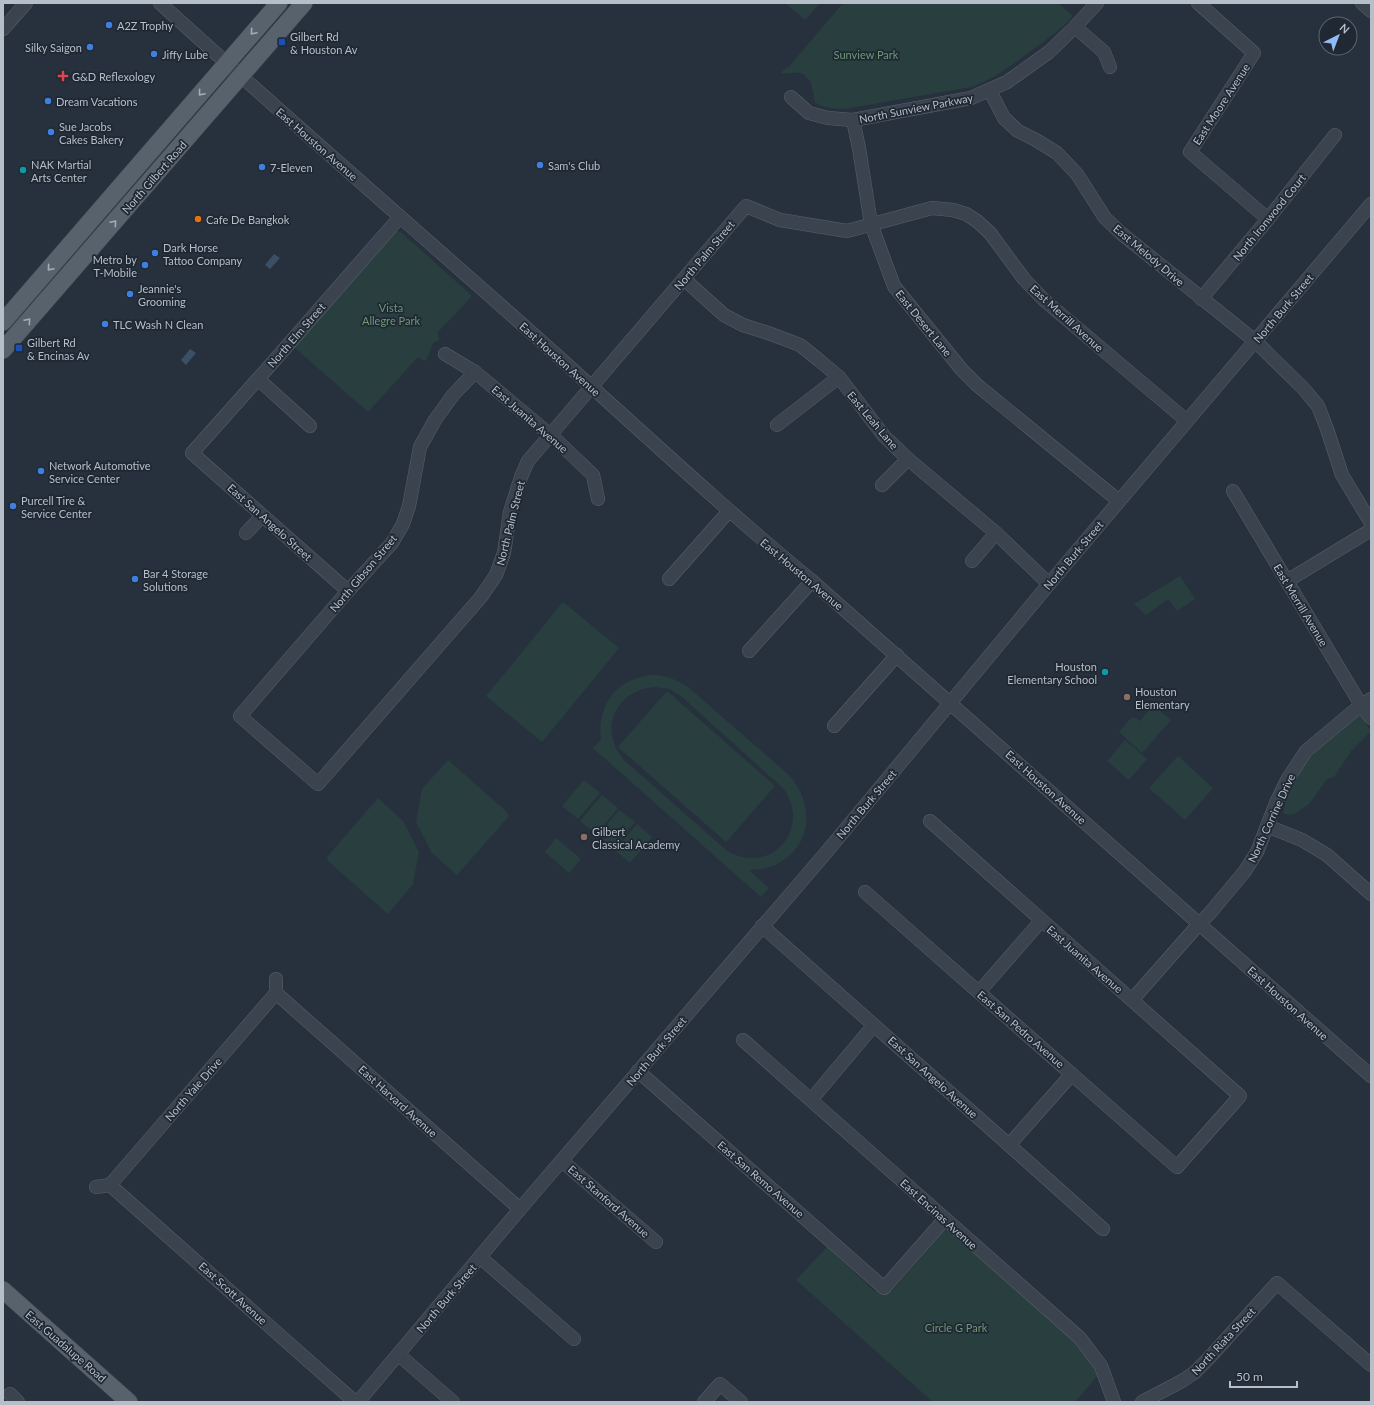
<svg xmlns="http://www.w3.org/2000/svg" width="1374" height="1405" font-family="Lato,sans-serif">
<style>
.green{fill:#293f3f;fill-rule:evenodd}
.water{fill:#3c5065}
.lines{fill:none;stroke-linecap:round;stroke-linejoin:round}
.minor-casing{stroke:#58616b;stroke-width:14}
.major-casing{stroke:#434c57;stroke-width:18}
.minor{stroke:#3a434e;stroke-width:13}
.major{stroke:#58626d;stroke-width:17}
.oneway{stroke:#a3acb6}
.shop-dot{fill:#3f7fe0;stroke:#1f2833;stroke-width:1.5}
.transit-dot{fill:#1a4fb4;stroke:#1f2833;stroke-width:1.5}
.health-dot{fill:#e0444e;stroke:#1f2833;stroke-width:1.5}
.culture-dot{fill:#0f9aa8;stroke:#1f2833;stroke-width:1.5}
.food-dot{fill:#e8710a;stroke:#1f2833;stroke-width:1.5}
.education-dot{fill:#8d6e63;stroke:#1f2833;stroke-width:1.5}
.labels{text-anchor:middle;dominant-baseline:central;stroke-width:3.5;stroke-linejoin:round;paint-order:stroke}
.poi-label{font-size:11px;fill:#b6bec8;stroke:#1f2833;text-anchor:start}
.park-label{font-size:11px;fill:#6e9876;stroke:#1f2833}
.street-label{font-size:11px;fill:#b6bec8;stroke:#1f2833}
</style>
<rect width="100%" height="100%" fill="#26313d"/>
<!-- green -->
<g class="green">
<polygon points="785,3 820,3 805,20"/>
<path d="M843 3H1058L1073 16C1061 30 1047 39 1032 50 1012 65 995 78 971 87L845 109C835 108 823 109 815 102L811 82 803 74C794 71 787 75 781 73L787 67 788 68Z"/>
<path d="M398 231 402 233 472 296 438 332 439 340 433 343C430 350 429 356 425 361L418 357 368 412 294 347 392 234Z"/>
<polygon points="1180,576 1195,599 1177,611 1168,599 1146,615 1134,604"/>
<polygon points="563,602 619,648 542,742 486,696"/>
<path d="M651 675C665 675 676 679 688 687L789 775C814 802 813 844 779 863 770 869 759 869 749 870L769 888 761 897 593 748 601 740C597 705 616 679 651 675ZM655 687 669 689 681 696 784 789C812 831 769 877 726 850L624 760C598 730 615 690 655 687Z"/>
<polygon points="667,691 775,786 726,842 618,747"/>
<polygon points="1153,705 1171,720 1142,753 1119,732 1131,718 1136,718 1140,721"/>
<path d="M1358 712 1371 731 1351 751 1334 777 1327 779 1309 804 1294 814 1289 815 1283 813C1285 806 1286 796 1290 789 1307 757 1329 735 1358 712Z"/>
<polygon points="1125,740 1147,759 1129,780 1107,761"/>
<polygon points="1178,756 1213,788 1185,820 1149,788"/>
<polygon points="448,760 508,813 508,817 457,875 432,853 416,822 422,789"/>
<polygon points="584,780 600,793 578,819 562,806"/>
<polygon points="602,795 618,808 596,834 580,821"/>
<polygon points="378,798 403,821 419,852 413,884 388,914 328,861 327,857"/>
<polygon points="619,810 635,822 613,848 598,835"/>
<polygon points="637,824 652,837 630,863 615,850"/>
<polygon points="556,838 581,859 569,873 545,852"/>
<polygon points="949,1230 1078,1341 1100,1373 1075,1402 933,1402 796,1280 827,1247 873,1290 880,1293 892,1291 944,1231"/>
</g>
<!-- water -->
<g class="water">
<polygon points="274,254 280,258 270,269 265,265"/>
<polygon points="190,349 196,353 186,365 181,360"/>
</g>
<g class="lines">
<defs>
<g id="minor">
<path d="M160 3C283 115 409 224 533 334 626 417 716 502 812 581L1371 1076"/>
<polyline points="1198,3 1254,53 1190,152 1268,219"/>
<polyline points="1362,3 1371,11"/>
<polyline points="1075,27 1104,52 1110,67"/>
<polyline points="3,29 26,3"/>
<polyline points="990,91 1004,118 1018,131 1036,140 1057,153 1077,174 1105,218 1122,234 1255,341 1303,388 1318,406 1327,429 1342,475 1371,523"/>
<polyline points="791,97 809,113 828,118 853,120 971,98 1007,82 1049,52 1075,27 1097,3"/>
<polyline points="853,120 859,148 871,224 894,286 962,370 977,385 1119,501"/>
<polyline points="684,279 724,315 743,325 771,334 800,345 820,361 839,377 884,436 908,459 996,533 1049,584"/>
<polyline points="1201,299 1268,219 1335,135"/>
<polyline points="445,354 475,372 554,438 593,475 598,499"/>
<polyline points="475,372 453,395 435,420 420,447 409,506 403,524 392,543 348,591 240,716 318,784 481,597 496,575 504,553 510,512 521,477 528,461 746,206 780,220 847,231 932,208 953,210 966,214 977,221 990,233 1024,279 1044,300 1187,421"/>
<polyline points="258,379 310,426"/>
<polyline points="777,425 839,377"/>
<polyline points="882,485 908,459"/>
<polyline points="1233,491 1361,705 1371,718"/>
<polyline points="246,533 262,516"/>
<polyline points="972,561 996,533"/>
<polyline points="669,579 729,511"/>
<polyline points="1287,581 1371,530"/>
<polyline points="348,591 192,453 258,379 400,217"/>
<polyline points="749,651 812,581"/>
<polyline points="834,726 897,655"/>
<polyline points="1267,826 1302,840 1327,855 1371,894"/>
<polyline points="865,892 1177,1167 1240,1096 930,821"/>
<polyline points="762,926 1009,1145 1103,1229"/>
<polyline points="276,979 276,993"/>
<polyline points="979,992 1041,921"/>
<polyline points="276,993 520,1209"/>
<polyline points="1132,1000 1199,924 1210,913 1245,871 1257,852 1276,803 1287,780 1306,751 1361,705 1371,699"/>
<polyline points="743,1040 1080,1338 1101,1366 1114,1402"/>
<polyline points="638,1071 884,1288 945,1219"/>
<polyline points="811,1100 874,1025"/>
<polyline points="1009,1145 1072,1074"/>
<polyline points="562,1161 656,1242"/>
<polyline points="110,1185 355,1402"/>
<polyline points="110,1185 276,993"/>
<polyline points="96,1187 110,1185"/>
<polyline points="480,1257 574,1339"/>
<polyline points="398,1354 453,1402"/>
<polyline points="10,1394 18,1402"/>
<polyline points="358,1402 520,1209 824,855 1049,584 1371,204"/>
<polyline points="704,1402 720,1384 741,1402"/>
<polyline points="1142,1402 1182,1381 1194,1373 1209,1358 1277,1283 1371,1365"/>
</g>
<g id="major">
<polyline points="3,322 279,3"/>
<polyline points="3,350 304,3"/>
<polyline points="3,1290 129,1402"/>
</g>
</defs>
<!-- minor casing -->
<use href="#minor" class="minor-casing"/>
<!-- major casing -->
<use href="#major" class="major-casing"/>
<!-- minor -->
<use href="#minor" class="minor"/>
<!-- major -->
<use href="#major" class="major"/>
</g>
<!-- one-way arrows -->
<defs><path id="oneway-chevron" d="M-2-3.5L2.5 0L-2 3.5" fill="none" stroke-width="1.6" stroke-linecap="round" stroke-linejoin="round"/></defs>
<g class="oneway">
<use href="#oneway-chevron" transform="translate(253 32) rotate(131)"/>
<use href="#oneway-chevron" transform="translate(201 93) rotate(131)"/>
<use href="#oneway-chevron" transform="translate(114 223) rotate(-49)"/>
<use href="#oneway-chevron" transform="translate(50 268) rotate(131)"/>
<use href="#oneway-chevron" transform="translate(28 321) rotate(-49)"/>
</g>
<!-- markers -->
<g class="shop-dot">
<circle cx="109" cy="25" r="4"/>
<circle cx="90" cy="47" r="4"/>
<circle cx="154" cy="54" r="4"/>
<circle cx="48" cy="101" r="4"/>
<circle cx="51" cy="132" r="4"/>
<circle cx="540" cy="165" r="4"/>
<circle cx="262" cy="167" r="4"/>
<circle cx="155" cy="253" r="4"/>
<circle cx="145" cy="265" r="4"/>
<circle cx="130" cy="294" r="4"/>
<circle cx="105" cy="324" r="4"/>
<circle cx="41" cy="471" r="4"/>
<circle cx="13" cy="506" r="4"/>
<circle cx="135" cy="579" r="4"/>
</g>
<g class="transit-dot">
<rect x="278" y="38" width="8" height="8" rx="2"/>
<rect x="15" y="344" width="8" height="8" rx="2"/>
</g>
<path class="health-dot" d="M61 70h4v4h4v4h-4v4h-4v-4h-4v-4h4z"/>
<g class="culture-dot">
<circle cx="23" cy="170" r="4"/>
<circle cx="1105" cy="672" r="4"/>
</g>
<circle class="food-dot" cx="198" cy="219" r="4"/>
<g class="education-dot">
<circle cx="1127" cy="697" r="4"/>
<circle cx="584" cy="837" r="4"/>
</g>
<g class="labels">
<!-- poi labels -->
<g class="poi-label">
<text x="117" y="25">A2Z Trophy</text>
<text x="290" y="36">Gilbert Rd<tspan x="290" dy="13">&amp; Houston Av</tspan></text>
<text x="82" y="47" text-anchor="end">Silky Saigon</text>
<text x="162" y="54">Jiffy Lube</text>
<text x="72" y="76">G&amp;D Reflexology</text>
<text x="56" y="101">Dream Vacations</text>
<text x="59" y="126">Sue Jacobs<tspan x="59" dy="13">Cakes Bakery</tspan></text>
<text x="31" y="164">NAK Martial<tspan x="31" dy="13">Arts Center</tspan></text>
<text x="548" y="165">Sam's Club</text>
<text x="270" y="167">7-Eleven</text>
<text x="206" y="219">Cafe De Bangkok</text>
<text x="163" y="247">Dark Horse<tspan x="163" dy="13">Tattoo Company</tspan></text>
<text x="137" y="259" text-anchor="end">Metro by<tspan x="137" dy="13">T-Mobile</tspan></text>
<text x="138" y="288">Jeannie's<tspan x="138" dy="13">Grooming</tspan></text>
<text x="113" y="324">TLC Wash N Clean</text>
<text x="27" y="342">Gilbert Rd<tspan x="27" dy="13">&amp; Encinas Av</tspan></text>
<text x="49" y="465">Network Automotive<tspan x="49" dy="13">Service Center</tspan></text>
<text x="21" y="500">Purcell Tire &amp;<tspan x="21" dy="13">Service Center</tspan></text>
<text x="143" y="573">Bar 4 Storage<tspan x="143" dy="13">Solutions</tspan></text>
<text x="1097" y="666" text-anchor="end">Houston<tspan x="1097" dy="13">Elementary School</tspan></text>
<text x="1135" y="691">Houston<tspan x="1135" dy="13">Elementary</tspan></text>
<text x="592" y="831">Gilbert<tspan x="592" dy="13">Classical Academy</tspan></text>
</g>
<!-- park labels -->
<g class="park-label">
<text x="866" y="54">Sunview Park</text>
<text x="391" y="307">Vista<tspan x="391" dy="13">Allegre Park</tspan></text>
<text x="956" y="1327">Circle G Park</text>
</g>
<!-- street labels -->
<g class="street-label">
<text transform="translate(1221 104) rotate(-57)">East Moore Avenue</text>
<text transform="translate(916 108) rotate(-11)">North Sunview Parkway</text>
<text transform="translate(317 144) rotate(41)">East Houston Avenue</text>
<text transform="translate(154 177) rotate(-49)">North Gilbert Road</text>
<text transform="translate(1269 217) rotate(-51)">North Ironwood Court</text>
<text transform="translate(704 255) rotate(-50)">North Palm Street</text>
<text transform="translate(1149 255) rotate(40)">East Melody Drive</text>
<text transform="translate(1283 308) rotate(-50)">North Burk Street</text>
<text transform="translate(1067 318) rotate(42)">East Merrill Avenue</text>
<text transform="translate(924 323) rotate(51)">East Desert Lane</text>
<text transform="translate(296 335) rotate(-49)">North Elm Street</text>
<text transform="translate(560 359) rotate(42)">East Houston Avenue</text>
<text transform="translate(530 419) rotate(41)">East Juanita Avenue</text>
<text transform="translate(873 420) rotate(50)">East Leah Lane</text>
<text transform="translate(270 522) rotate(42)">East San Angelo Street</text>
<text transform="translate(510 523) rotate(-76)">North Palm Street</text>
<text transform="translate(1073 555) rotate(-50)">North Burk Street</text>
<text transform="translate(363 573) rotate(-50)">North Gibson Street</text>
<text transform="translate(802 574) rotate(40)">East Houston Avenue</text>
<text transform="translate(1301 605) rotate(59)">East Merrill Avenue</text>
<text transform="translate(1046 787) rotate(42)">East Houston Avenue</text>
<text transform="translate(866 804) rotate(-50)">North Burk Street</text>
<text transform="translate(1271 818) rotate(-65)">North Corrine Drive</text>
<text transform="translate(1085 959) rotate(41)">East Juanita Avenue</text>
<text transform="translate(1288 1003) rotate(42)">East Houston Avenue</text>
<text transform="translate(1021 1029) rotate(41)">East San Pedro Avenue</text>
<text transform="translate(656 1051) rotate(-50)">North Burk Street</text>
<text transform="translate(933 1077) rotate(42)">East San Angelo Avenue</text>
<text transform="translate(193 1089) rotate(-49)">North Yale Drive</text>
<text transform="translate(398 1101) rotate(42)">East Harvard Avenue</text>
<text transform="translate(761 1179) rotate(41)">East San Remo Avenue</text>
<text transform="translate(609 1201) rotate(41)">East Stanford Avenue</text>
<text transform="translate(939 1214) rotate(42)">East Encinas Avenue</text>
<text transform="translate(233 1293) rotate(42)">East Scott Avenue</text>
<text transform="translate(446 1298) rotate(-50)">North Burk Street</text>
<text transform="translate(1223 1341) rotate(-47)">North Riata Street</text>
<text transform="translate(66 1346) rotate(41)">East Guadalupe Road</text>
</g>
</g>
<!-- border -->
<rect width="1374" height="1405" fill="none" stroke="#b6bec8" stroke-width="8"/>
<!-- north arrow -->
<g transform="translate(1338 36) rotate(42)"><circle r="19" fill="#1f2833" stroke="#5b646f"/>
<path d="M0-3L7 15L0 10L-7 15Z" fill="#91bbf2"/>
<text y="-6" font-size="11" font-weight="bold" text-anchor="middle" fill="#b6bec8">N</text>
</g>
<!-- scale -->
<path d="M1230 1381v6h67v-6" fill="none" stroke="#b6bec8" stroke-width="2"/>
<text x="1236" y="1381" font-size="12" fill="#b6bec8" stroke="#1f2833" stroke-width="3" paint-order="stroke">50 m</text>
</svg>
